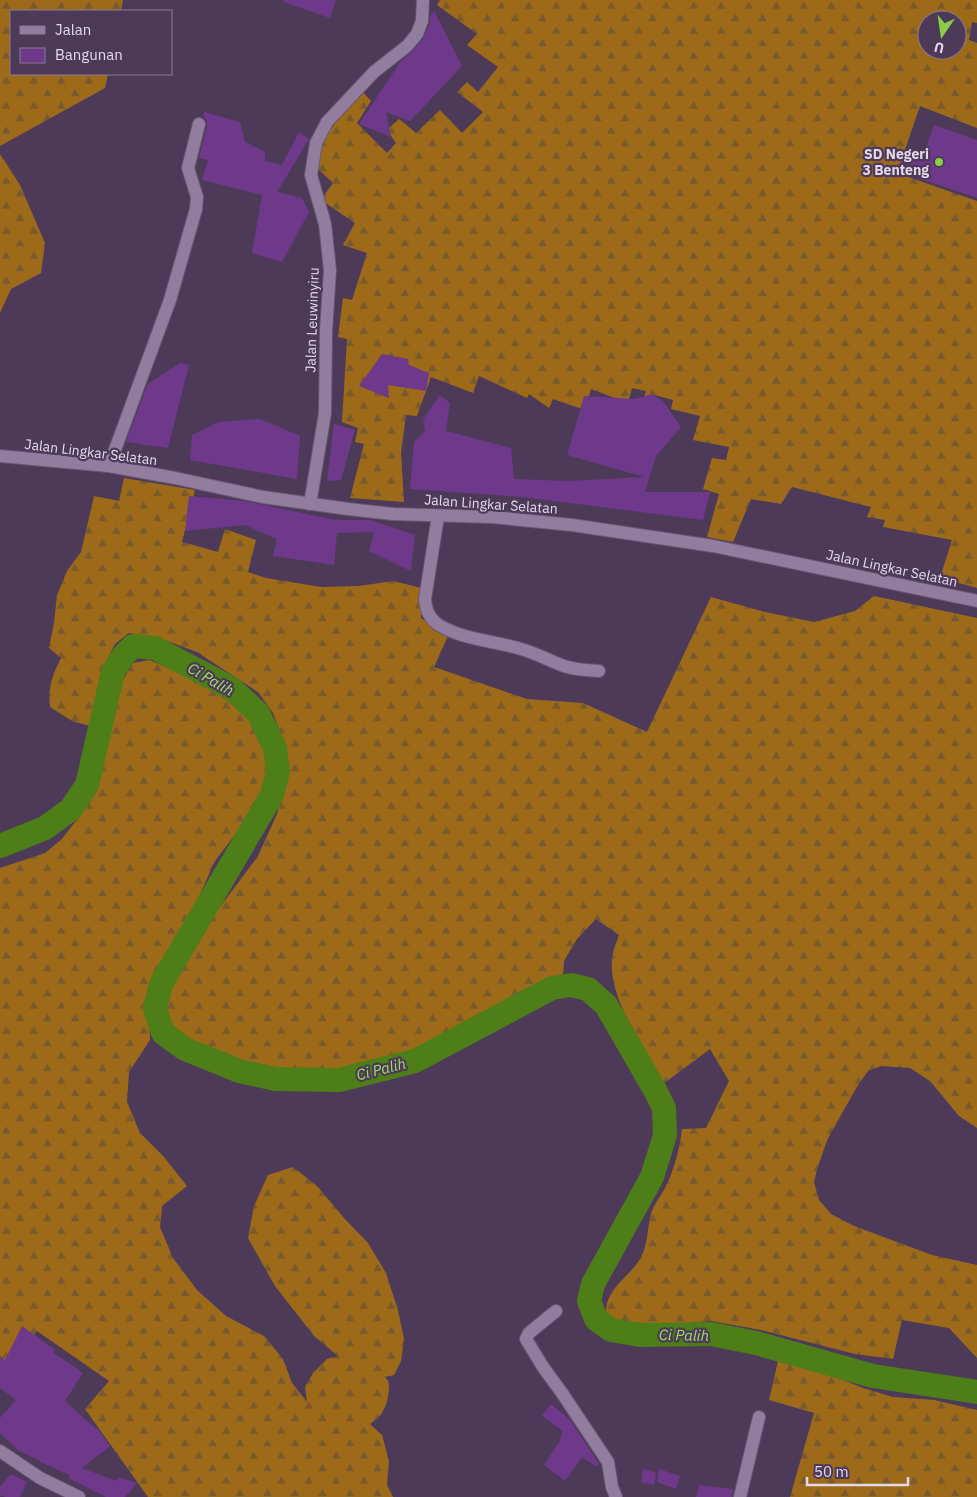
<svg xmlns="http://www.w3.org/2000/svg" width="977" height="1497" font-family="'IBM Plex Sans',sans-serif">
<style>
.forest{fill:url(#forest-firs);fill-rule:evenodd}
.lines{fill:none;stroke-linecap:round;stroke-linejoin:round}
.river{stroke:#4d7e18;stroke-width:24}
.building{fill:#6f398b}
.minor-casing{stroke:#685871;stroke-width:14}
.minor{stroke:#927d9f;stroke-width:12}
.poi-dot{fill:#89ce48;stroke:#4d3a59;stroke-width:2}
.labels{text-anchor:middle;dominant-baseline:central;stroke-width:4.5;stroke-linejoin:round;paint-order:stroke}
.poi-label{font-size:14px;font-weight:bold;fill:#e4d9eb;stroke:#4d3a59;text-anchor:end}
.street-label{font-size:14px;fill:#e4d9eb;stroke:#4d3a59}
.water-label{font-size:15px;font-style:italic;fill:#9fe167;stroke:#4d3a59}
</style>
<defs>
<pattern id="forest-firs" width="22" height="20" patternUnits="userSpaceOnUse" patternTransform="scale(1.25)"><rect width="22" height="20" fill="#9d6a1a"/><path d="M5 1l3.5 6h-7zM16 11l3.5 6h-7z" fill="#795a2c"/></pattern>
</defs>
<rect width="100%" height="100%" fill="#4d3a59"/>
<!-- forest -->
<g class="forest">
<polygon points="0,0 123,0 121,11 11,11 11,74 108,74 105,88 0,146"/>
<path d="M440 0H977V23L972 22 969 40 977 43V128L920 106 897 173 977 201V588L940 578 952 540 883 527 885 520 867 517 871 507 792 487 781 504 751 499 733 542 707 537 719 494 703 489 712 458 726 460 729 447 693 440 700 416 671 409 673 400 655 395 651 407 642 405 646 391 632 388 628 403 591 389 585 410 553 399 549 408 529 394 527 398 479 376 473 393 431 377 417 416 406 415 401 453 404 502 350 498 364 444 355 442 358 428 342 422 347 339 338 337 343 298 352 300 367 253 343 245 355 223 321 200 333 183 318 169 320 143 361 90 371 101 357 123 387 153 396 143 387 130 399 119 416 133 440 110 462 133 483 112 457 92 467 82 478 92 498 67 467 45 477 34 437 5ZM927 20H957V50H927Z"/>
<polygon points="0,154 20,185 45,243 41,273 11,289 0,313"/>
<path d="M124 478 195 490 182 542 218 552 225 529 256 540 248 572 266 578 321 587 359 586 393 581 421 588V618L448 636 434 667 527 699 583 703 647 732 711 597 765 612 814 622 855 611 874 596 977 618V1128L959 1116 930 1081 910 1068 881 1066 868 1071 858 1085 828 1138 818 1166 814 1182 819 1200 831 1214 854 1226 932 1255 977 1265V1358L949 1328 902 1320 893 1359 855 1354 761 1330 711 1321 642 1327 623 1324 606 1316C604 1289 628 1279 640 1259 648 1246 647 1229 651 1214 653 1205 661 1196 665 1188 675 1168 679 1151 682 1129L706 1128 729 1081 710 1049 663 1084C645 1050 604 993 613 953 614 947 617 941 619 935L596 919 577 939 564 961 563 977 550 979 527 989 415 1053 370 1066 332 1072 295 1073 260 1069 190 1042 171 1025 166 1008 169 991 183 965 220 907 258 856 277 814 286 774 285 746 273 713 258 692 197 652 159 638 129 633 115 644 107 660 90 726 72 721 50 707C48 687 52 676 61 658L49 648 54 623 57 595 67 571 81 552 94 496 119 501Z"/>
<path d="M149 660 180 672 221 696 252 718 268 747 269 764 267 787 258 804 215 861 186 925 158 967 148 996 150 1040 129 1072 127 1102 140 1133 164 1157 187 1186 162 1206 160 1227 173 1258 197 1290 226 1316 264 1336 283 1359 292 1383 307 1402 305 1387 313 1373 327 1359 338 1356 314 1336 275 1286 248 1238 254 1206 268 1175 293 1167 317 1186 344 1218 368 1243 386 1273 398 1310 404 1339 401 1361 394 1375 385 1377 389 1382C389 1400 386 1414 370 1424L382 1435 389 1461 387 1485 393 1497H148L85 1409 109 1381 37 1331 9 1365 0 1356V868L45 853 62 839 87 806 97 782 120 685 133 663Z"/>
<polygon points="779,1357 829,1374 863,1388 893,1397 934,1400 977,1410 977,1497 790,1497 814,1413 769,1400"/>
</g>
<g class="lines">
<!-- river -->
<polyline class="river" points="0,846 45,828 71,809 87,785 113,672 123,656 133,646 155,648 231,688 258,713 275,748 278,771 272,795 161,984 155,1009 163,1033 185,1049 239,1071 276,1079 339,1080 415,1061 552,988 571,985 588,989 606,1005 655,1090 664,1108 665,1135 652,1177 593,1284 589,1301 596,1319 611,1330 640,1335 711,1334 756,1343 873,1376 977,1392"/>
</g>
<!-- building -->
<g class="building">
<polygon points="284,0 336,0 330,18 284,2"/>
<polygon points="434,11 462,66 410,121 386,112 391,137 359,124 401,61 413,51 423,39 430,24 430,17"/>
<polygon points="204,112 240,122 245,142 265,152 265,161 282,165 299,132 309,139 277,192 302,198 309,212 282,262 252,253 262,195 202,180 208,160 199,158 207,126 207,121 204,117"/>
<polygon points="934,125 977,140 977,198 898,171 904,153 909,154 909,152 923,155"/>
<polygon points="382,354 408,359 409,365 429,373 426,391 388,385 389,398 359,386"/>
<polygon points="180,363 189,365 168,448 126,442 148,384"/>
<polygon points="652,394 663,401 681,427 656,456 645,492 710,492 703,520 523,497 410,489 414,442 425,431 423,420 440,395 450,403 446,431 511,448 514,479 569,481 645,477 567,455 584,396 635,399"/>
<polygon points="260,419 300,436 297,479 190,460 192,435 219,422"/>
<polygon points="334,424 355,430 341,480 327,481"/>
<polygon points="189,496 244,501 336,520 370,520 415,535 411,571 369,551 374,532 337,533 334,565 273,556 277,539 245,525 185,531"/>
<polygon points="22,1326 55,1350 53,1352 83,1373 65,1401 96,1429 97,1428 110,1446 82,1468 116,1481 119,1477 137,1483 125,1497 106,1497 68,1478 70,1475 40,1462 40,1461 18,1450 0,1433 0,1418 16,1400 0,1388 0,1356 5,1360"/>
<polygon points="551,1404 570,1420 599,1464 597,1467 582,1457 565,1481 544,1465 561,1439 560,1438 563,1431 542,1416"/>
<polygon points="643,1469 656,1473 654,1485 641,1482"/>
<polygon points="659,1469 680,1476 676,1489 657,1482"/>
<polygon points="11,1474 27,1482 20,1497 6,1497 0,1495 0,1487"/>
<polygon points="699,1485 733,1489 732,1497 696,1497"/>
</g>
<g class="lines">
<defs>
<g id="minor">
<polyline points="0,456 109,466 175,478 263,497 348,509 393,514 492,517 572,525 713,546 977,601"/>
<polyline points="109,466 170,300 196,209 197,197 188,168 199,124"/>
<polyline points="310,504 325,413 326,331 330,270 325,224 311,175 316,143 327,122 374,72 407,46 417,34 422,21 423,0"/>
<path d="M438 516 425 599C426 609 428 616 436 623 458 639 495 641 521 649 536 653 550 661 564 666 575 670 587 670 599 671"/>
<polyline points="556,1311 529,1333 526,1339 543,1367 562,1393 608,1462 612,1487 616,1497"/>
<polyline points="0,1451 40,1478 79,1497"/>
<polyline points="740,1497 759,1417"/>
</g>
</defs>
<!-- minor casing -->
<use href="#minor" class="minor-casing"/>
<!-- minor -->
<use href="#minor" class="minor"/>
</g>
<!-- markers -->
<circle class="poi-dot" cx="939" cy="162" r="5"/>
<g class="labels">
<!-- poi labels -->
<g class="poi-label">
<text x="929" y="154">SD Negeri<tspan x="929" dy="16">3 Benteng</tspan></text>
</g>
<!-- street labels -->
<g class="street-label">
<text transform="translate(312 320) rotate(-88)">Jalan Leuwinyiru</text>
<text transform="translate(91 452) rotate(7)">Jalan Lingkar Selatan</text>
<text transform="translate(491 504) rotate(4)">Jalan Lingkar Selatan</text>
<text transform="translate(892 568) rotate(12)">Jalan Lingkar Selatan</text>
</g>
<!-- water labels -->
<g class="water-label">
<text transform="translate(211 679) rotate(30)">Ci Palih</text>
<text transform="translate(381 1069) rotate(-14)">Ci Palih</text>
<text transform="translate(684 1335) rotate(1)">Ci Palih</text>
</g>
</g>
<!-- legend -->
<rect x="10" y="10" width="162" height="65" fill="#4d3a59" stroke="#897a93"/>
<rect x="20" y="26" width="25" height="8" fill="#927d9f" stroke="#897a93"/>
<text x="55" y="35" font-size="15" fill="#e4d9eb">Jalan</text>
<rect x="20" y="48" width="25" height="15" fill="#6f398b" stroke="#897a93"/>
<text x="55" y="60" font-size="15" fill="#e4d9eb">Bangunan</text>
<!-- north arrow -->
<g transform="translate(942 35) rotate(193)"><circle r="24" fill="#4d3a59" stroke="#897a93"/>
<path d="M0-4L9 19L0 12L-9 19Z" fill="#89ce48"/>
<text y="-8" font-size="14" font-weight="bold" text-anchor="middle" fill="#e4d9eb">U</text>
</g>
<!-- scale -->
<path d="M807 1477v8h101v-8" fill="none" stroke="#e4d9eb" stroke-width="2.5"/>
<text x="814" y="1477" font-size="15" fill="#e4d9eb" stroke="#4d3a59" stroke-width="4" paint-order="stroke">50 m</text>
</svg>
